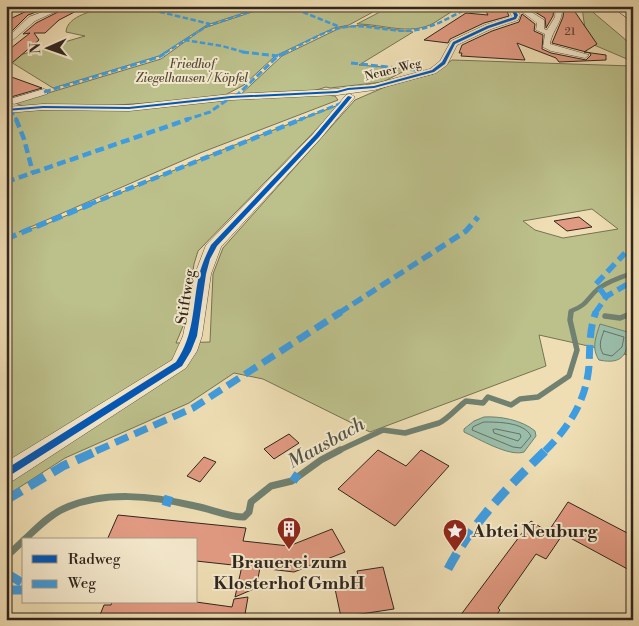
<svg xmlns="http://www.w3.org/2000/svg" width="639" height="626" font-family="'Libre Bodoni',serif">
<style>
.green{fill:#bcc08b;stroke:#767354;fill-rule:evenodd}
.water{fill:#9abda9;stroke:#708171}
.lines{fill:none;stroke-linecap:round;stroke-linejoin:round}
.shore{stroke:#667264;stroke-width:1}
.stream-far2{stroke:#708171;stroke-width:4.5}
.stream-far1{stroke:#708171;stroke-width:5.5}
.stream{stroke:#708171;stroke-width:7}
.building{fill:#e29b83;stroke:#31261e}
.street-casing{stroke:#605444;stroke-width:1}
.street{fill:#f5eace;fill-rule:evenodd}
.quiet-far5{stroke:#3e9ce0;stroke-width:2.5;stroke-dasharray:5.5 2.5;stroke-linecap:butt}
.quiet-far4{stroke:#3e9ce0;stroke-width:3;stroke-dasharray:7 3;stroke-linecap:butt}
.quiet-far3{stroke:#3e9ce0;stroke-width:4.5;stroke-dasharray:9 4.5;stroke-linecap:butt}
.quiet-far2{stroke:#3e9ce0;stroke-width:5.5;stroke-dasharray:11 5.5;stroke-linecap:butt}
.quiet-far1{stroke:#3e9ce0;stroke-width:7;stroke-dasharray:14 7;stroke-linecap:butt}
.quiet{stroke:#3e9ce0;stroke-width:9;stroke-dasharray:18 9;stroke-linecap:butt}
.cycleway-casing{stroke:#f5eace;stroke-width:3}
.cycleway{fill:#0057b8;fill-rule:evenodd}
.labels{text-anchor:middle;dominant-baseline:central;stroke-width:4;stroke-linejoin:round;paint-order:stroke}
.far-number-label{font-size:11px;fill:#5d4337}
.far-park-label{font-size:12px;font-style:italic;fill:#544c39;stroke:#f5eace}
.far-street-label{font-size:12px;fill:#31261e;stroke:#f5eace}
.street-label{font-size:15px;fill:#31261e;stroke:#f5eace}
.near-poi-label{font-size:18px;font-weight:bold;fill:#31261e;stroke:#f5eace;text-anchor:start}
.near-water-label{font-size:19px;font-style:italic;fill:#505348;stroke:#f5eace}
</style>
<rect width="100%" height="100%" fill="#efdeb4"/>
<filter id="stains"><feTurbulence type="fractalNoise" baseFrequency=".004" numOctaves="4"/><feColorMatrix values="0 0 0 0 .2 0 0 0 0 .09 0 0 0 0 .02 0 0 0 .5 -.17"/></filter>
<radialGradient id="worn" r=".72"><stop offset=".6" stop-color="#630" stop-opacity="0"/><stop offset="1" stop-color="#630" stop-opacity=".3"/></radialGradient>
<!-- green -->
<g class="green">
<path d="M108 6C120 6 146 9 155 6H265L207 25 159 56 53 88 6 59 85 36 66 32C67 15 95 11 108 6Z"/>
<polygon points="270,6 384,6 349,25 334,28 275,56 244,85 225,95 138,106 23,106 15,103 161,59 204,28"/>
<path d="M391 6H446L454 10C447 14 441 19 434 23 410 36 383 24 357 24Z"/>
<path d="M582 8H588L633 46V356L539 335 546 366 370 432 263 379 234 373 189 403 65 458 6 496V112L227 98 326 95 335 96 338 100 200 153 19 232 44 225 227 148 341 104 198 251 194 264 186 319 176 343 210 342 213 274 223 248 355 100 392 84 433 74 452 60 632 66 627 59 587 42ZM592 209 618 229 563 238 535 230 523 221Z"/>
<polygon points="362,25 413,32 359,65 408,69 383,82 330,88 326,87 310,92 239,96 282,56 340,28"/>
</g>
<!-- water -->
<g class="water">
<path d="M600 324 631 333C626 354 624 365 599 360 591 348 596 337 600 324Z"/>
<path d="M484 417C500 416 522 420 535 431L536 436 524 452C509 457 479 439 464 432V429L474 421Z"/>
</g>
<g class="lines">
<!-- shore -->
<g class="shore">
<path d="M604 331 624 337 622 347 612 356 603 354C598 345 601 339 604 331Z"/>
<path d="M484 422C498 422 524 422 531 436L521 448 513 447 472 430 473 427Z"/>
<polygon points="496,429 520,434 521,437 518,441 494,433 493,430"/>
</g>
<!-- stream-far2 -->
<path class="stream-far2" d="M571 313V311C589 304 586 299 599 288 609 281 621 277 633 273"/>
<!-- stream-far1 -->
<g class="stream-far1">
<polyline points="605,316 620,318 633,313"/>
<path d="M338 451 383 430 405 433 439 423C447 420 458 407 466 401L483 403 488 397 511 405 520 399 538 397 569 376 577 350 570 320 571 312"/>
</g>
<!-- stream -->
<g class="stream">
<path d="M24 540C36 529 48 516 63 509 104 490 153 496 195 506 211 509 228 517 244 517L249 512 251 502 271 486 292 481 321 460 340 450"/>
<polyline points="6,557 24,540"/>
</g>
</g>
<!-- building -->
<g class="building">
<polygon points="37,6 52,6 28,15 9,34 6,34 6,21"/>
<polygon points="70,6 86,6 59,20 45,33 34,33 39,40 6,68 6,52 30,33 23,34 36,23"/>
<polygon points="483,6 505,7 509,16 484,23 450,39 448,43 424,40 466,13 488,15"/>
<polygon points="527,7 554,8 553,16 546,28 545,18"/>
<polygon points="564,8 573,9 597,44 584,52 606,55 606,60 559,62 556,58 517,43 525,60 461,56 462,53 459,53 462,45 492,31 519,22 522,14 535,24 534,31 543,35 542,49 551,53 586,60 591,55 590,53 552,43 563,17"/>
<polygon points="6,75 42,88 11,97 6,94"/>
<polygon points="579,217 592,227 567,231 554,221"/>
<polygon points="289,434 299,443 274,459 264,449"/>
<polygon points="378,450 406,466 421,450 449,466 395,526 338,489"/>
<polygon points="204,457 216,462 200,482 187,476"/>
<polygon points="568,502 633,536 633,572 563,534 546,559 536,554 498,608 500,610 493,620 457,620 531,521 548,532"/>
<polygon points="118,515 246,528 243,541 289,546 332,529 345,552 294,572 260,568 256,588 235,597 242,566 196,561 196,540 107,540"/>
<polygon points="383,567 394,609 341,617 334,584 359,580 357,571"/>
<polygon points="248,597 244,620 98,620 104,605 111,605 112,602 196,602 232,607 234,599"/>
</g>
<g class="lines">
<defs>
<g id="street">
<polygon points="58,6 68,6 35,21 6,46 6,39 29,17"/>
<polygon points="507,6 514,6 520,15 518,20 491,29 457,45 447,65 436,73 374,90 337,95 231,100 129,111 43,110 6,113 6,107 43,104 129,105 231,94 337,89 374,84 430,69 440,61 451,41 485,25 512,17"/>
<path d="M514 6H522L544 20V29L547 30 555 17 556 6H562C564 21 552 30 550 44L589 55 585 58 551 51 543 47 545 34 536 30 537 23Z"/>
<polygon points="611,6 619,6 633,16 633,22"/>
<polygon points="44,89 47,90 47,94 14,104 9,101 10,99"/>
<polygon points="350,94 355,97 321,138 221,247 211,274 202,336 197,351 186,368 14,480 6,483 6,462 172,360 183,336 195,274 206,245 313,134 346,95"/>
</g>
</defs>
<!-- street casing -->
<use href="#street" class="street-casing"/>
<!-- street -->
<use href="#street" class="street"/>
<!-- quiet-far5 -->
<g class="quiet-far5">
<polyline points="136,6 210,24"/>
<polyline points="288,6 340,27"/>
<polyline points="380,6 384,8"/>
<polyline points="184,40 222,46 247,53"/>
<polyline points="165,53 207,26 268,6"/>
<path d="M284 53C300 46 323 31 340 28 367 22 391 34 416 30 433 27 447 19 462 11L464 7"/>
</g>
<!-- quiet-far4 -->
<g class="quiet-far4">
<polyline points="242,52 278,56"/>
<polyline points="351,63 424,71"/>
<polyline points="44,92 159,57 167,52"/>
<polyline points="235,97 278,56 287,52"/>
<polyline points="10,109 17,120"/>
<polyline points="185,120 210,112 230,98"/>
<polyline points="299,120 342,103"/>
</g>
<!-- quiet-far3 -->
<g class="quiet-far3">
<polyline points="16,119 24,139 33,173"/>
<polyline points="6,182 189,119"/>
<polyline points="88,205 302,119"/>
</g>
<!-- quiet-far2 -->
<g class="quiet-far2">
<polyline points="6,239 91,204"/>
<polyline points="606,297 596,284 625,253"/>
<polyline points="339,313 466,231 478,217"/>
<polyline points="595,313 607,296 633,281"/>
</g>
<!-- quiet-far1 -->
<g class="quiet-far1">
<polyline points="96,451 193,408 341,312"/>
<path d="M545 451C569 427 586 401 589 366 590 348 589 329 596 312"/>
</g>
<!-- quiet -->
<g class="quiet">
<polyline points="292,475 299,480"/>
<polyline points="6,500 63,466 99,450"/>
<polyline points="166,506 169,496"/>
<path d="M448 569C472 523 509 486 546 450"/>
<polyline points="6,573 24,584"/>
<polyline points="6,590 24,590"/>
</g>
<defs>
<g id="cycleway">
<polygon points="509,6 512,6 518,15 516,19 489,28 455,44 445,64 434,72 374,88 348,90 337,93 231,98 129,109 43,108 6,111 6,109 43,106 129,107 231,96 337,91 348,88 374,86 432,70 442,62 453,42 487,26 514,17 514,15"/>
<path d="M348 96 352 97 319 137 217 246 210 259 206 274 197 336 191 351 182 366 6 478V469L176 362C195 333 192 307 199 275 202 264 206 255 211 245L315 135Z"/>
</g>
</defs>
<!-- cycleway casing -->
<use href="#cycleway" class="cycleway-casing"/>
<!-- cycleway -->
<use href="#cycleway" class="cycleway"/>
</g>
<!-- icons -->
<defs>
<symbol id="building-pin" viewBox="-11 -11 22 30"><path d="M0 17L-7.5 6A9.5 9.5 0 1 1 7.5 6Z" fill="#8f2418" stroke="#f5eace"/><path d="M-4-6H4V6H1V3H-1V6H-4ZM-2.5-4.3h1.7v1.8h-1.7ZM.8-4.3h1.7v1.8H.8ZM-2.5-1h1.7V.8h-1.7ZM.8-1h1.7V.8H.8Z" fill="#fff"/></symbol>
<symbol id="sight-pin" viewBox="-11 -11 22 30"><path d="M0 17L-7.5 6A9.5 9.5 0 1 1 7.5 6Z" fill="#8f2418" stroke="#f5eace"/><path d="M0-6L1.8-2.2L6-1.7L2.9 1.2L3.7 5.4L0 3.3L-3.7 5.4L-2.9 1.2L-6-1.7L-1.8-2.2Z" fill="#fff"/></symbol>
</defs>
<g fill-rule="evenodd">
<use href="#building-pin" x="275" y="515" width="28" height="38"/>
<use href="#sight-pin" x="441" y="517" width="28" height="38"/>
</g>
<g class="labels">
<!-- far-number labels -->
<g class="far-number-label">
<text x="570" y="32">21</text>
</g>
<!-- far-park labels -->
<g class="far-park-label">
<text x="192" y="64">Friedhof<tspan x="192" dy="14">Ziegelhausen / Köpfel</tspan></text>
</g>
<!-- far-street labels -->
<g class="far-street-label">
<text transform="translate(393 70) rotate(-14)">Neuer Weg</text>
</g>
<!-- street labels -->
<g class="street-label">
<text transform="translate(186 297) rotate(-81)">Stiftweg</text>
</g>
<!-- near-poi labels -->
<g class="near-poi-label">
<text x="472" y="531">Abtei Neuburg</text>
<text x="289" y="562" text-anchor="middle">Brauerei zum<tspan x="289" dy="21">Klosterhof GmbH</tspan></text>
</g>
<!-- near-water labels -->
<g class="near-water-label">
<text transform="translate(326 443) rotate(-29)">Mausbach</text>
</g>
</g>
<!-- margin -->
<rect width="639" height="626" fill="none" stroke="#efdeb4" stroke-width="25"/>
<rect x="8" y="8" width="624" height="611" fill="none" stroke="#31261e" stroke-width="2.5"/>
<rect x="12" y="12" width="614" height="601" fill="none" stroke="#31261e"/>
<!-- legend -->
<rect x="22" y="538" width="175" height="65" fill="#f5eace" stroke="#a79c88"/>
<rect x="32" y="555" width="25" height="8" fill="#0057b8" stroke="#a79c88"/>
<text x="68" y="564" font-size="15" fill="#31261e">Radweg</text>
<rect x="32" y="580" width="25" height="8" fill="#3e9ce0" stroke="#a79c88"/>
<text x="68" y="588" font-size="15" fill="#31261e">Weg</text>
<!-- north arrow -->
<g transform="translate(48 48) rotate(268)" stroke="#f5eace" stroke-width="4" paint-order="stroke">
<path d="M0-4L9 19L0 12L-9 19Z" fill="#31261e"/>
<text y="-8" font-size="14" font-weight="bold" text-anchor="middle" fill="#31261e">N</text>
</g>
<rect width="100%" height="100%" filter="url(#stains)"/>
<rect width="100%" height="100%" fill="url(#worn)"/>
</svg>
